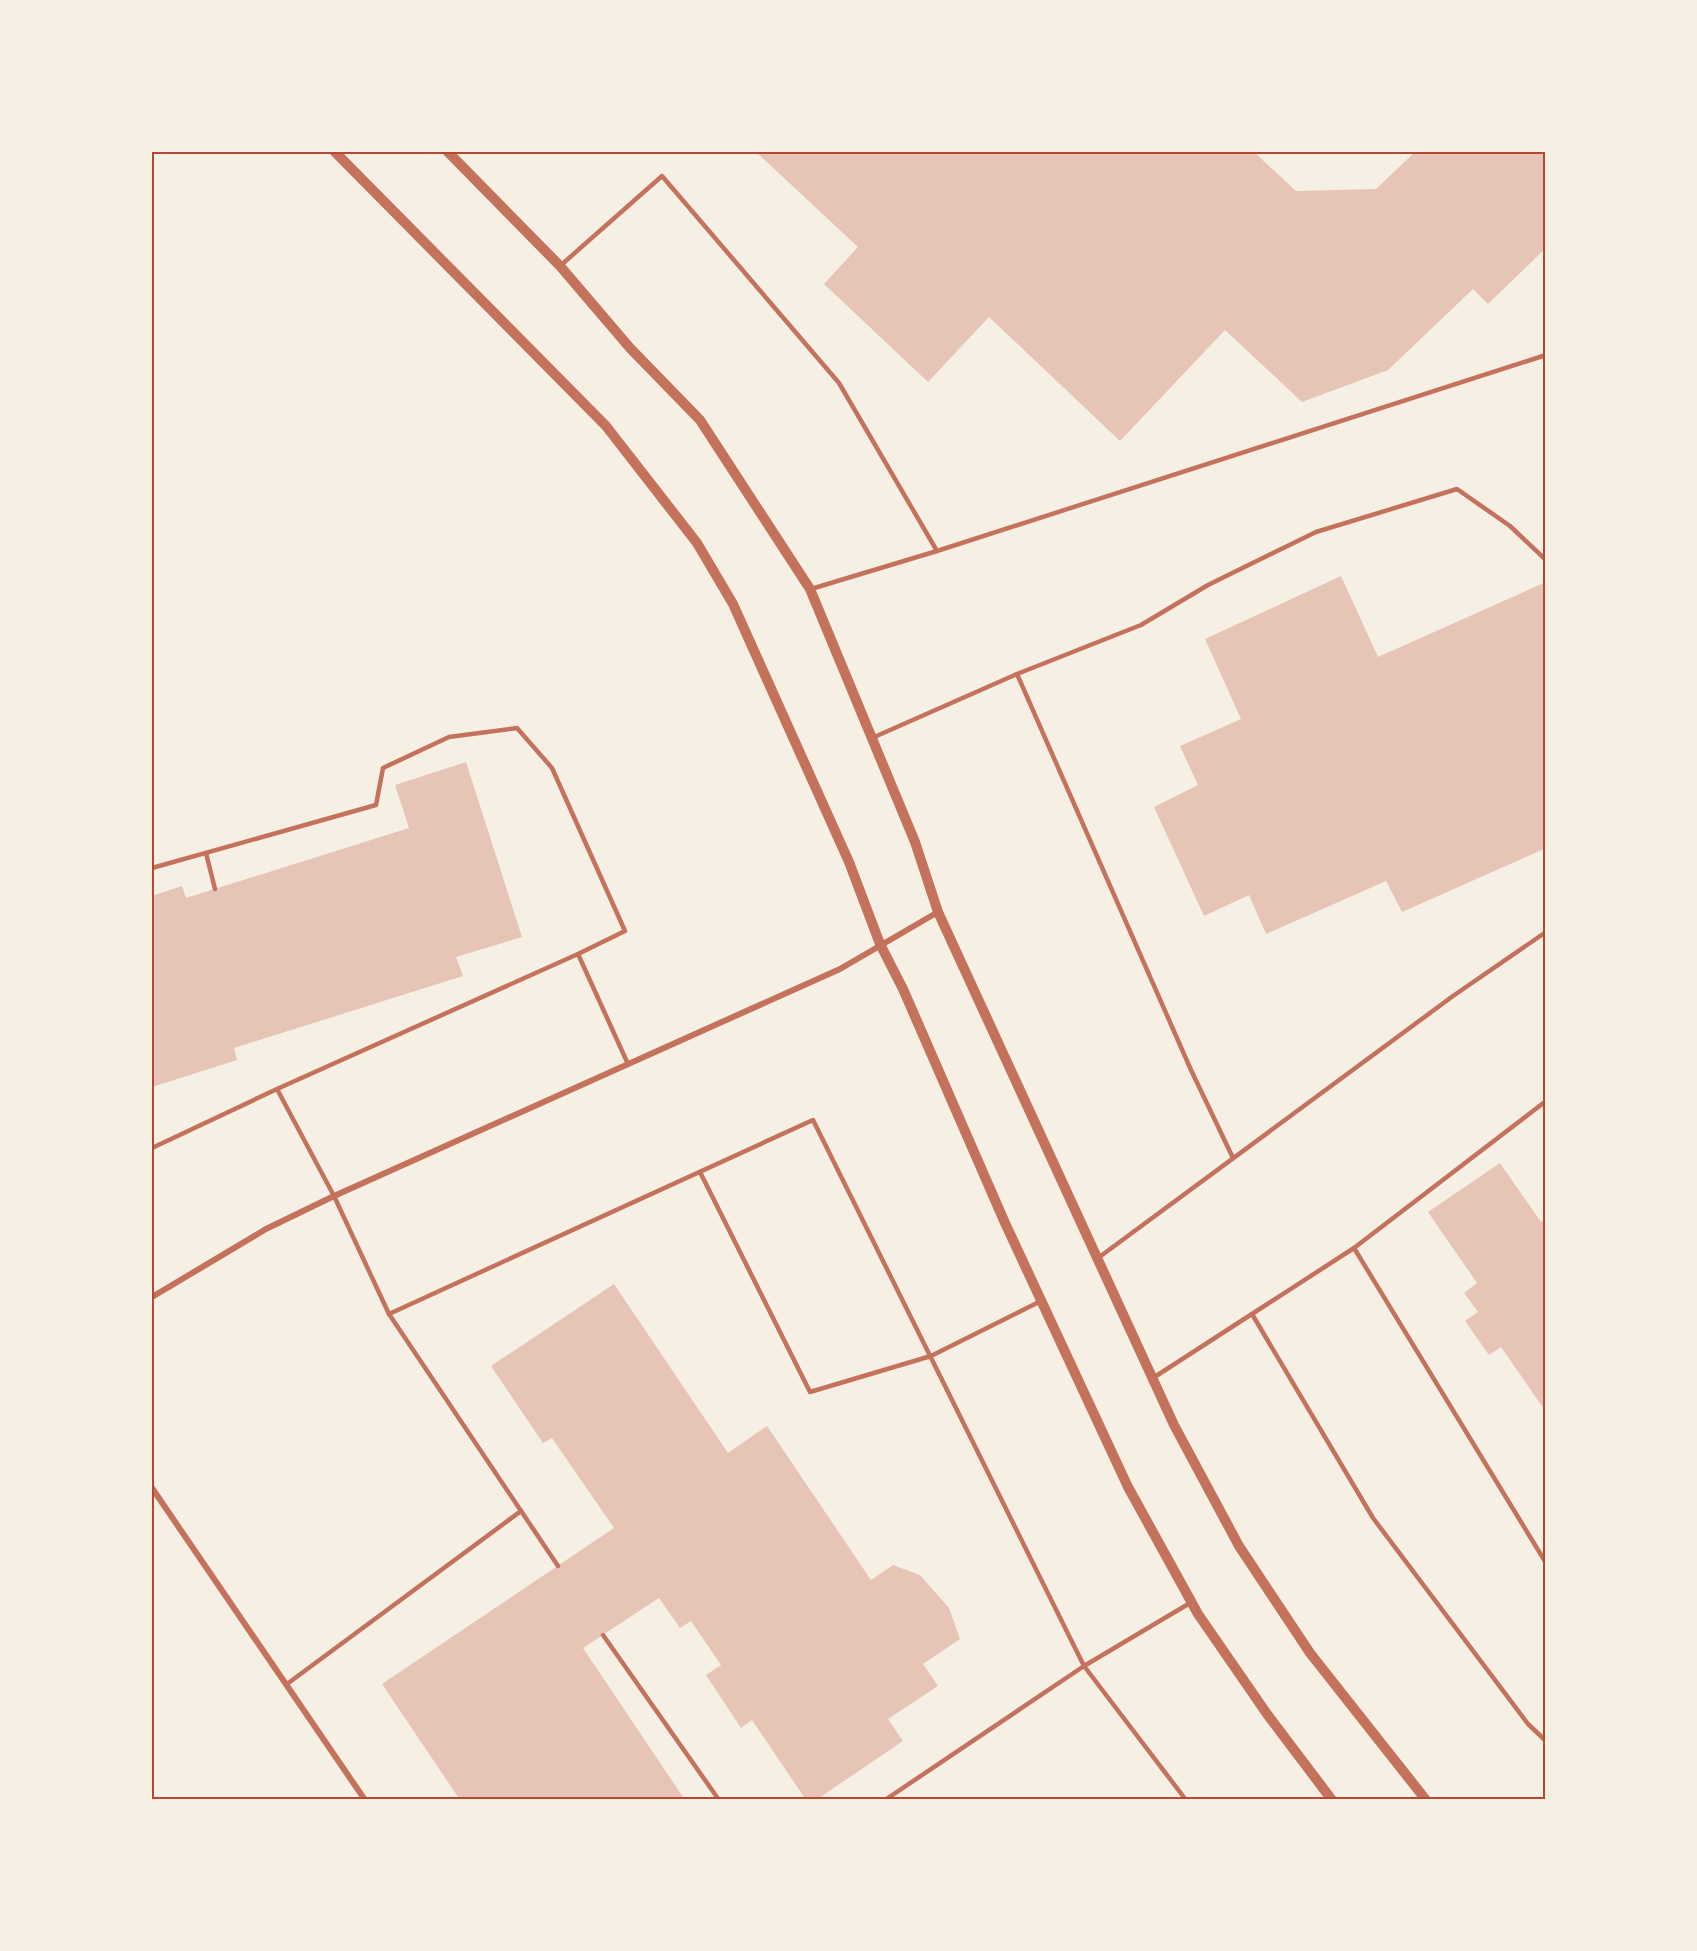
<svg xmlns="http://www.w3.org/2000/svg" width="1697" height="1951" font-family="'Fira Sans',sans-serif">
<style>
.building{fill:#e6c5b7}
.lines{fill:none;stroke-linecap:round;stroke-linejoin:round}
.service{stroke:#c5725c;stroke-width:4.5}
.minor{stroke:#c5725c;stroke-width:6}
.tertiary{stroke:#c5725c;stroke-width:10}
.neatline{fill:none;stroke:#b5482f;stroke-width:2}
</style>
<rect width="100%" height="100%" fill="#f6efe4"/>
<!-- building -->
<g class="building">
<polygon points="756,152 1254,152 1296,191 1376,189 1415,152 1546,152 1546,248 1488,304 1473,289 1388,370 1302,402 1225,330 1120,441 989,317 928,382 824,284 858,247"/>
<polygon points="1341,576 1378,657 1546,582 1546,848 1402,912 1386,881 1266,934 1249,895 1204,916 1154,807 1198,785 1180,746 1241,719 1205,639"/>
<polygon points="466,762 522,937 456,957 463,976 234,1048 237,1060 152,1087 152,896 182,886 186,898 409,828 395,785"/>
<polygon points="1500,1163 1541,1222 1546,1219 1546,1412 1501,1347 1489,1355 1465,1321 1478,1312 1464,1293 1477,1283 1428,1212"/>
<polygon points="614,1284 728,1453 767,1426 871,1580 893,1565 920,1575 949,1608 960,1639 923,1664 938,1686 888,1719 903,1741 816,1800 806,1800 752,1720 741,1728 706,1675 721,1665 691,1621 680,1628 659,1598 583,1648 685,1800 460,1800 382,1684 614,1528 552,1438 543,1443 491,1366"/>
</g>
<g class="lines">
<!-- service -->
<g class="service">
<polyline points="560,266 662,176 839,383 937,551"/>
<polyline points="811,589 937,551 1546,355"/>
<polyline points="1017,674 1191,1070 1233,1158"/>
<polyline points="872,738 1017,674 1141,625 1208,585 1316,532 1457,489 1510,526 1546,560"/>
<polyline points="206,853 215,889"/>
<polyline points="152,868 376,805 383,768 449,737 517,728 552,768 625,931 578,954 628,1064"/>
<polyline points="277,1089 578,954"/>
<polyline points="152,1148 277,1089 334,1196 389,1314 813,1120 1084,1666 1186,1800"/>
<polyline points="700,1172 810,1392 931,1356 1041,1301"/>
<polyline points="1354,1248 1546,1563"/>
<polyline points="1098,1258 1453,996 1546,932"/>
<polyline points="389,1314 558,1566"/>
<polyline points="1252,1314 1373,1518 1528,1724 1546,1741"/>
<polyline points="1153,1378 1354,1248 1546,1101"/>
<polyline points="603,1635 719,1800"/>
<polyline points="287,1684 521,1511"/>
<polyline points="885,1800 1084,1666 1190,1603"/>
</g>
<!-- minor -->
<g class="minor">
<polyline points="152,1297 266,1229 334,1196 840,969 938,912"/>
<polyline points="152,1488 365,1800"/>
</g>
<!-- tertiary -->
<g class="tertiary">
<polyline points="335,152 606,426 697,543 733,604 849,862 880,944 903,989 1005,1223 1128,1487 1198,1614 1267,1714 1332,1800"/>
<polyline points="448,152 560,266 630,348 700,420 810,589 915,842 938,912 1174,1425 1239,1546 1310,1653 1426,1800"/>
</g>
</g>
<!-- border -->
<rect width="1697" height="1951" fill="none" stroke="#f6efe4" stroke-width="306"/>
<rect x="153" y="153" width="1391" height="1645" class="neatline"/>
</svg>
